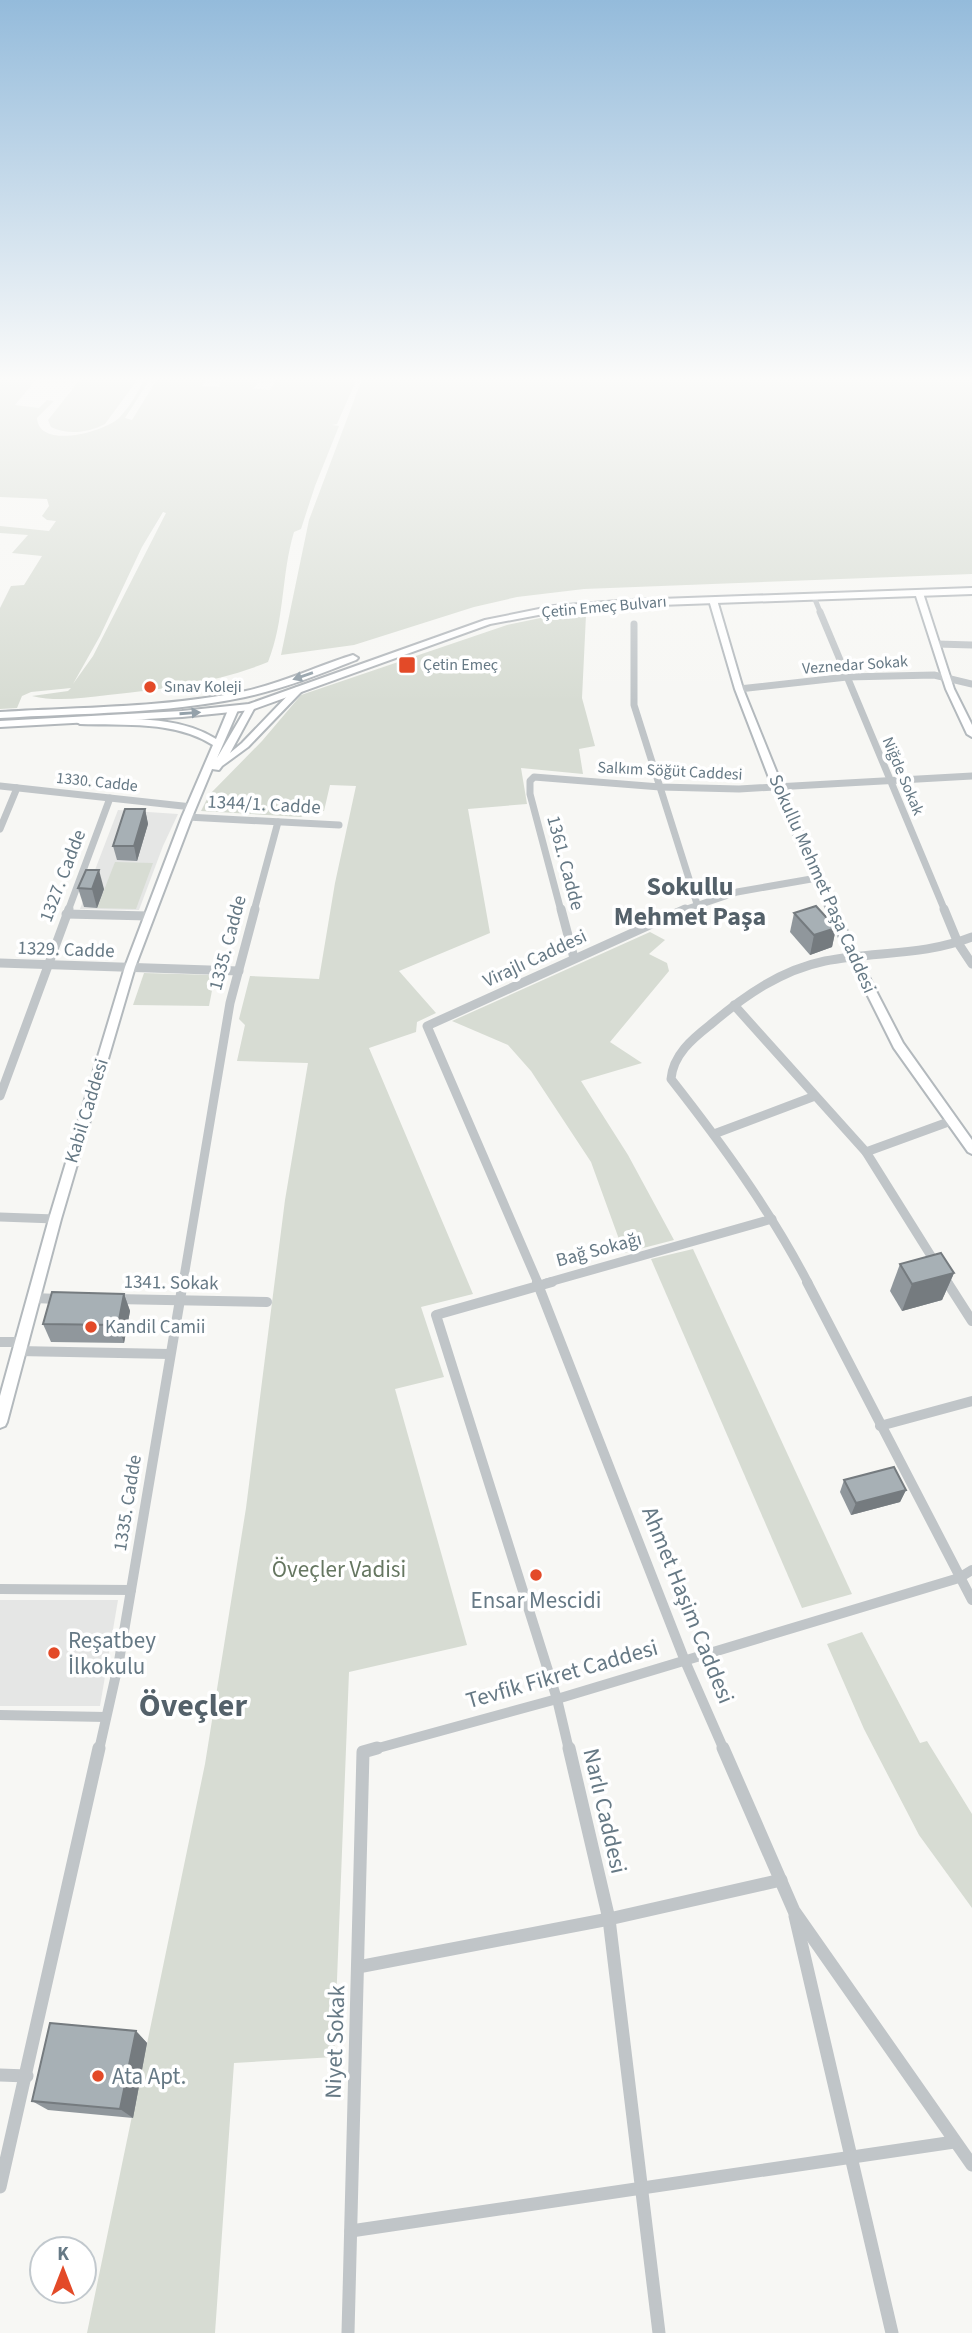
<svg xmlns="http://www.w3.org/2000/svg" width="972" height="2333" font-family="'Source Sans 3',sans-serif">
<style>
.built{fill:#e5e6e5}
.green{fill:#d7dcd3;fill-rule:evenodd}
.lines{fill:none;stroke-linecap:round;stroke-linejoin:round}
.secondary-casing{stroke:#b3b9bd;stroke-width:4}
.primary-casing{stroke:#b2b7bb;stroke-width:4}
.street-far4{stroke:#c0c5c8;stroke-width:5}
.street-far3{stroke:#c0c5c8;stroke-width:7}
.street-far2{stroke:#c0c5c8;stroke-width:9}
.street-far1{stroke:#c0c5c8;stroke-width:10}
.street{stroke:#c0c5c8;stroke-width:13}
.secondary{fill:#fff;fill-rule:evenodd}
.primary{fill:#fff;fill-rule:evenodd}
.wall{fill:#90979c}
.shaded-wall{fill:#757b7f}
.building{fill:#a7b0b5;stroke:#757b7f;stroke-width:2}
.oneway{fill:#94a1aa}
.poi-dot{fill:#e34a28;stroke:#fff;stroke-width:2.5}
.labels{text-anchor:middle;dominant-baseline:central;stroke-width:7;stroke-linejoin:round;paint-order:stroke}
.far-street-label{font-size:16px;fill:#667985;stroke:#fff}
.far-poi-label{font-size:16px;fill:#667985;stroke:#fff;text-anchor:start}
.street-label{font-size:19px;fill:#667985;stroke:#fff}
.poi-label{font-size:19px;fill:#667985;stroke:#fff;text-anchor:start}
.near-park-label{font-size:23px;fill:#667761;stroke:#fff}
.near-poi-label{font-size:23px;fill:#667985;stroke:#fff;text-anchor:start}
.near-street-label{font-size:23px;fill:#667985;stroke:#fff}
.district-label{font-size:26px;font-weight:bold;fill:#54616a;stroke:#fff}
.near-district-label{font-size:32px;font-weight:bold;fill:#54616a;stroke:#fff}
</style>
<rect width="100%" height="100%" fill="#f7f7f4"/>
<!-- built -->
<g class="built">
<polygon points="118,810 178,814 163,846 139,910 80,909"/>
<polygon points="0,1600 118,1600 100,1706 0,1706"/>
</g>
<!-- green -->
<g class="green">
<path d="M0 376H39L15 405 39 408 47 400 54 401 37 418C39 450 104 432 119 418 128 409 142 388 144 376H152L125 418 132 420 159 376 217 377 215 379H206L202 386 219 387 223 377 260 380 253 389 270 390 274 383 267 380 276 381 279 376H350L355 383 337 424 332 425 339 426 315 486 301 529 294 532C281 575 285 620 268 662 217 683 162 689 108 695 81 698 57 702 32 696L68 691 71 688 31 692 22 696 17 708 0 709V608L11 586 24 585 42 556 12 553 28 535 0 533V526L49 531 56 521 47 520 42 516 49 506 47 499 0 497ZM163 512 166 513 93 656 73 684 100 636 142 547Z"/>
<path d="M83 376H137L138 379 105 424C88 433 67 435 51 427L48 420Z"/>
<polygon points="357,376 972,376 972,574 584,589 517,597 474,607 354,645 281,655 309,520 362,379"/>
<polygon points="586,615 582,698 595,746 579,749 583,774 521,768 527,804 468,809 490,933 399,971 436,1013 417,1022 416,1032 369,1048 473,1294 421,1307 444,1377 395,1389 467,1645 349,1672 334,2057 234,2063 215,2333 87,2333 205,1764 246,1508 285,1200 308,1063 237,1061 245,1025 239,1019 250,976 319,979 335,883 356,786 330,785 324,811 312,810 301,817 201,811 209,795 262,741 301,695 507,625 550,616"/>
<polygon points="115,862 153,863 136,909 97,908"/>
<polygon points="650,932 665,940 649,954 667,963 669,971 610,1042 642,1063 581,1081 628,1155 674,1240 624,1253 591,1162 531,1071 508,1045 452,1021"/>
<polygon points="144,973 215,975 209,1006 133,1005"/>
<polygon points="693,1249 852,1594 802,1608 651,1259"/>
<polygon points="862,1632 920,1743 927,1741 972,1814 972,1908 919,1835 864,1729 827,1644"/>
</g>
<g class="lines">
<defs>
<g id="secondary">
<polygon points="916,591 923,593 954,689 972,725 972,737 967,734 946,689 915,593"/>
<polygon points="710,598 717,600 743,689 783,788 859,958 903,1043 972,1140 972,1154 968,1152 894,1048 849,958 773,788 735,689 709,600"/>
<path d="M298 687 302 690 301 692 248 747 222 766 219 770 212 769 192 817 135 967 61 1219 7 1422 5 1426 0 1428V1396L49 1219 125 967 182 817 213 745C174 720 124 726 80 724L75 721 80 718C124 720 177 714 216 739L228 710 230 708H236L238 710 217 758 248 705 251 704 255 707 230 753 242 743 295 688Z"/>
</g>
<g id="primary">
<polygon points="972,588 972,594 632,606 554,612 490,624 251,710 182,717 0,727 0,721 182,711 249,704 485,620 554,606 632,600"/>
<path d="M353 655 358 658 356 660C320 674 283 689 245 697 165 714 82 713 0 718V712C82 707 165 708 246 691 283 683 317 666 353 655Z"/>
</g>
</defs>
<!-- secondary casing -->
<use href="#secondary" class="secondary-casing"/>
<!-- primary casing -->
<use href="#primary" class="primary-casing"/>
<!-- street-far4 -->
<polyline class="street-far4" points="814,597 821,614"/>
<!-- street-far3 -->
<g class="street-far3">
<polyline points="820,612 945,911"/>
<polyline points="634,624 634,705 697,904"/>
<polyline points="937,644 972,645"/>
<polyline points="739,689 847,677 934,675 972,684"/>
<polyline points="0,786 192,807"/>
<polyline points="187,817 339,825"/>
<polyline points="0,829 17,788"/>
<polyline points="68,911 110,798"/>
<polyline points="254,911 278,822"/>
<polyline points="561,911 530,794 530,781 534,777 660,787 739,789 972,776"/>
<polyline points="681,911 737,892 817,878"/>
</g>
<!-- street-far2 -->
<g class="street-far2">
<polyline points="561,909 574,958"/>
<polyline points="944,909 958,943 972,964"/>
<polyline points="66,914 148,916"/>
<polyline points="0,963 239,971"/>
<polyline points="734,1005 866,1152 948,1283"/>
<polyline points="0,1096 69,909"/>
<polyline points="714,1134 815,1096"/>
<polyline points="866,1152 951,1121"/>
<polyline points="0,1217 55,1219"/>
<polyline points="183,1283 230,1003 255,909"/>
<polyline points="538,1283 427,1026 685,909"/>
<polyline points="546,1283 772,1219"/>
<path d="M808 1283C770 1210 722 1144 671 1079 673 1055 692 1039 710 1025 744 996 781 970 825 961 875 951 924 956 972 937"/>
</g>
<!-- street-far1 -->
<g class="street-far1">
<polyline points="537,1282 685,1661 724,1750"/>
<polyline points="552,1282 436,1315 557,1699 569,1750"/>
<polyline points="807,1282 972,1600"/>
<polyline points="947,1282 972,1321"/>
<polyline points="33,1298 59,1299"/>
<polyline points="115,1299 267,1302"/>
<polyline points="0,1342 21,1342"/>
<polyline points="18,1351 170,1354"/>
<polyline points="880,1426 972,1401"/>
<polyline points="0,1589 131,1590"/>
<polyline points="0,1715 106,1717"/>
<polyline points="99,1750 119,1661 183,1282"/>
<polyline points="371,1750 557,1699 959,1578 972,1570"/>
</g>
<!-- street -->
<g class="street">
<polyline points="569,1748 609,1919 659,2333"/>
<polyline points="723,1748 794,1911 972,2165"/>
<polyline points="795,1916 892,2333"/>
<polyline points="358,1967 609,1919 781,1880"/>
<polyline points="0,2075 27,2076"/>
<polyline points="0,2187 99,1748"/>
<polyline points="351,2231 954,2142"/>
<polyline points="348,2333 363,1752 377,1748"/>
</g>
<!-- secondary -->
<use href="#secondary" class="secondary"/>
<!-- primary -->
<use href="#primary" class="primary"/>
</g>
<!-- wall -->
<g class="wall">
<polygon points="145,809 148,824 137,861 117,860 113,846"/>
<polygon points="78,888 104,889 97,908 84,907"/>
<polygon points="794,913 836,928 832,947 810,955 790,932"/>
<polygon points="900,1264 954,1273 942,1300 902,1311 890,1291"/>
<polygon points="124,1294 130,1311 124,1343 51,1342 43,1324"/>
<polygon points="844,1480 906,1490 900,1502 851,1515 840,1492"/>
<polygon points="136,2031 147,2043 133,2118 48,2110 32,2101"/>
</g>
<!-- shaded-wall -->
<g class="shaded-wall">
<polygon points="145,809 148,824 137,861 134,846"/>
<polygon points="99,870 104,889 97,908 92,889"/>
<polygon points="836,928 832,947 810,955 814,935"/>
<polygon points="954,1273 942,1300 902,1311 912,1284"/>
<polygon points="124,1294 130,1311 124,1343 118,1325"/>
<polygon points="906,1490 900,1502 851,1515 856,1503"/>
<polygon points="136,2031 147,2043 133,2118 120,2109"/>
</g>
<!-- building -->
<g class="building">
<polygon points="125,809 145,809 134,846 113,846"/>
<polygon points="86,870 99,870 92,889 78,888"/>
<polygon points="816,906 836,928 814,935 794,913"/>
<polygon points="941,1253 954,1273 912,1284 900,1264"/>
<polygon points="52,1292 124,1294 118,1325 43,1324"/>
<polygon points="894,1467 906,1490 856,1503 844,1480"/>
<polygon points="50,2023 136,2031 120,2109 32,2101"/>
</g>
<!-- one-way arrows -->
<defs><path id="oneway-solid" d="M-6-.8H1V-3.2L6.5 0L1 3.2V.8H-6Z" transform="scale(1.75)"/></defs>
<g class="oneway">
<use href="#oneway-solid" transform="translate(303 676) rotate(161)"/>
<use href="#oneway-solid" transform="translate(190 713) rotate(-4)"/>
</g>
<!-- sky -->
<linearGradient id="sky" x2="0" y2="1"><stop stop-color="#94bbdb"/><stop offset="0.54" stop-color="#fbfbfa"/><stop offset="1" stop-color="#fbfbfa" stop-opacity="0"/></linearGradient>
<rect width="972" height="702" fill="url(#sky)"/>
<!-- markers -->
<g class="poi-dot">
<rect x="398" y="656" width="18" height="18" rx="3.5"/>
<circle cx="150" cy="687" r="7"/>
<circle cx="91" cy="1327" r="7"/>
<circle cx="536" cy="1575" r="7"/>
<circle cx="54" cy="1653" r="7"/>
<circle cx="98" cy="2076" r="7"/>
</g>
<g class="labels">
<!-- far-street labels -->
<g class="far-street-label">
<text transform="translate(604 607) rotate(-5)">Çetin Emeç Bulvarı</text>
<text transform="translate(855 665) rotate(-4)">Veznedar Sokak</text>
<text transform="translate(670 771) rotate(3)">Salkım Söğüt Caddesi</text>
<text transform="translate(903 776) rotate(67)">Niğde Sokak</text>
<text transform="translate(97 782) rotate(6)">1330. Cadde</text>
</g>
<!-- far-poi labels -->
<g class="far-poi-label">
<text x="423" y="665">Çetin Emeç</text>
<text x="164" y="687">Sınav Koleji</text>
</g>
<!-- street labels -->
<g class="street-label">
<text transform="translate(264 805) rotate(3)">1344/1. Cadde</text>
<text transform="translate(565 863) rotate(75)">1361. Cadde</text>
<text transform="translate(63 876) rotate(-69)">1327. Cadde</text>
<text transform="translate(822 884) rotate(66)">Sokullu Mehmet Paşa Caddesi</text>
<text transform="translate(228 943) rotate(-75)">1335. Cadde</text>
<text transform="translate(66 950) rotate(2)">1329. Cadde</text>
<text transform="translate(535 959) rotate(-25)">Virajlı Caddesi</text>
<text transform="translate(87 1111) rotate(-73)">Kabil Caddesi</text>
<text transform="translate(599 1250) rotate(-15)">Bağ Sokağı</text>
<text transform="translate(171 1283) rotate(1)">1341. Sokak</text>
<text transform="translate(128 1503) rotate(-81)">1335. Cadde</text>
</g>
<!-- poi labels -->
<g class="poi-label">
<text x="105" y="1327">Kandil Camii</text>
</g>
<!-- near-park labels -->
<g class="near-park-label">
<text x="339" y="1569">Öveçler Vadisi</text>
</g>
<!-- near-poi labels -->
<g class="near-poi-label">
<text x="536" y="1600" text-anchor="middle">Ensar Mescidi</text>
<text x="68" y="1640">Reşatbey<tspan x="68" dy="26">İlkokulu</tspan></text>
<text x="112" y="2076">Ata Apt.</text>
</g>
<!-- near-street labels -->
<g class="near-street-label">
<text transform="translate(688 1605) rotate(68)">Ahmet Haşim Caddesi</text>
<text transform="translate(562 1674) rotate(-16)">Tevfik Fikret Caddesi</text>
<text transform="translate(605 1811) rotate(77)">Narlı Caddesi</text>
<text transform="translate(335 2042) rotate(-88)">Niyet Sokak</text>
</g>
<!-- district labels -->
<g class="district-label">
<text x="690" y="886">Sokullu<tspan x="690" dy="30">Mehmet Paşa</tspan></text>
</g>
<!-- near-district labels -->
<g class="near-district-label">
<text x="193" y="1706">Öveçler</text>
</g>
</g>
<!-- north arrow -->
<g transform="translate(63 2270)"><circle r="33" fill="#ffffff" stroke="#c2c9ce" stroke-width="2"/>
<path d="M0-5L12 26L0 18L-12 26Z" fill="#e34a28"/>
<text y="-10" font-size="19" font-weight="bold" text-anchor="middle" fill="#667985">K</text>
</g>
</svg>
